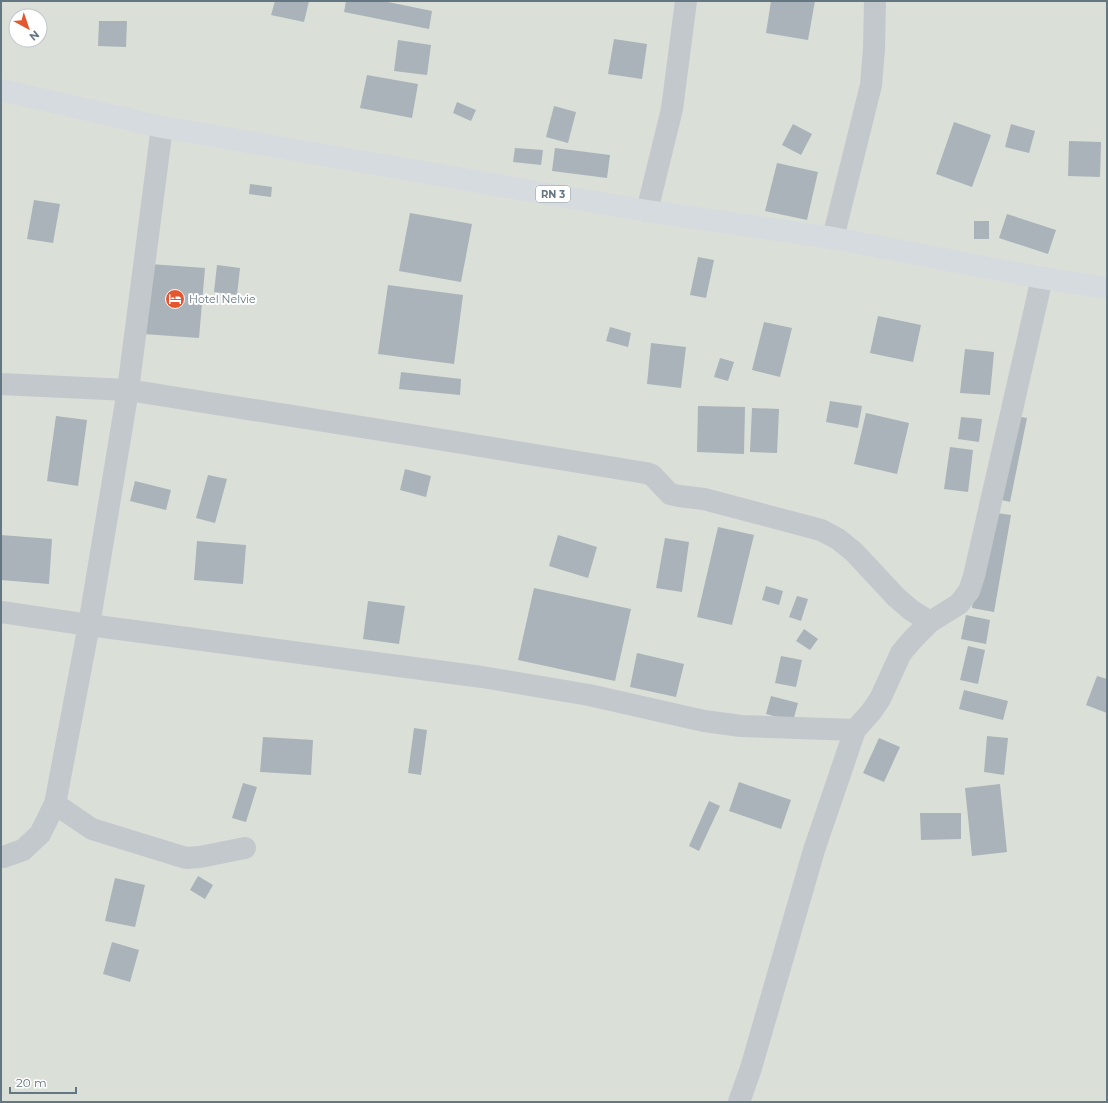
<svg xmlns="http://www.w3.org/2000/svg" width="1108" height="1103" font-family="Montserrat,sans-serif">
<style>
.green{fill:#dadfd7;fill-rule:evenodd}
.building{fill:#aab3b9}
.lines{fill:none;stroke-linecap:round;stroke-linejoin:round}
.minor{stroke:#c3c8cc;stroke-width:22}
.trunk{stroke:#d6dbdf;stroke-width:22}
.labels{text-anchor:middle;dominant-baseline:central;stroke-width:4;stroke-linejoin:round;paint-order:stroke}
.shield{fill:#fff;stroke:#939fa8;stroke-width:1}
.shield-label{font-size:10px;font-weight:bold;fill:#657683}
.poi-label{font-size:11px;fill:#657683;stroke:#fff;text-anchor:start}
</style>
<rect width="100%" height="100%" fill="#fafaf8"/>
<!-- green -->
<path class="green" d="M1 1H1107V1102H1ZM16 16H40V40H16Z"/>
<!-- building -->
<g class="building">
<polygon points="275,1 309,1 304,22 271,15"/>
<polygon points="346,1 383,1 432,11 429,29 344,12"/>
<polygon points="771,1 815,1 808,40 766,33"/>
<polygon points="99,21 127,21 126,47 98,46"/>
<polygon points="614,39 647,44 642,79 608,74"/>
<polygon points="398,40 431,45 427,75 394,71"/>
<polygon points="367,75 418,84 412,118 360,108"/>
<polygon points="457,102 476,110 471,121 453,113"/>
<polygon points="554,106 576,112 568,143 546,137"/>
<polygon points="954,122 991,135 972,187 936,174"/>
<polygon points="793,124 812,134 801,155 782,145"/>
<polygon points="1011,124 1035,131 1029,153 1005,147"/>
<polygon points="1069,141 1101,142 1100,177 1068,176"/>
<polygon points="515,148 543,150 541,165 513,162"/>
<polygon points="555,148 610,155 607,178 552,171"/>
<polygon points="777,163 818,172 807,220 765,211"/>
<polygon points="250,184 272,187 271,197 249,194"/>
<polygon points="34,200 60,204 53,243 27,239"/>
<polygon points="410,213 472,224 461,282 399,271"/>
<polygon points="1007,214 1056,230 1048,254 999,238"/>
<rect x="974" y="221" width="15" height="18"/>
<polygon points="698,257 714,260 706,298 690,295"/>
<polygon points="136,263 205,268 199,338 130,333"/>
<polygon points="217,265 240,268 237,295 214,292"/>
<polygon points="388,285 463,295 454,364 378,354"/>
<polygon points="878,316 921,325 913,362 870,353"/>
<polygon points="764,322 792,328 780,377 752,370"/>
<polygon points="610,327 631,333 628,347 606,341"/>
<polygon points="651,343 686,347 681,388 647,384"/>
<polygon points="965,349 994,352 990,395 960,393"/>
<polygon points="720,358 734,362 728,381 714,377"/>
<polygon points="401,372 461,379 460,395 399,389"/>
<polygon points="830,401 862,406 858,428 826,422"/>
<polygon points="698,406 745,407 744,454 697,452"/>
<polygon points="752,408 779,409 777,453 750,452"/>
<polygon points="866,413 909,423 897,474 854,464"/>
<polygon points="1005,414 1027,418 1010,502 988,497"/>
<polygon points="56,416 87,420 78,486 47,481"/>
<polygon points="961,417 982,419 979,442 958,439"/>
<polygon points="950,447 973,450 968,492 944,489"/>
<polygon points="405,469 431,476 426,497 400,490"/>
<polygon points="208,475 227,479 215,523 196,518"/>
<polygon points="135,481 171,490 166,510 130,501"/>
<polygon points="989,512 1011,515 994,612 972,608"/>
<polygon points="718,527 754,535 732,625 697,617"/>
<polygon points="1,535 52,539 49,584 1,580"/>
<polygon points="558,535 597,547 588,578 549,566"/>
<polygon points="665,538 689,542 682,592 656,588"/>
<polygon points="197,541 246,545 243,584 194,580"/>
<polygon points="766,586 783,591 779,605 762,600"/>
<polygon points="534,588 631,609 615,681 518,660"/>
<polygon points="797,596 808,599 801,621 789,617"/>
<polygon points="368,601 405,606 399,644 363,639"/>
<polygon points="966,615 990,620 986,644 961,639"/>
<polygon points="804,629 818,639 810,650 796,641"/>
<polygon points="968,646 985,650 978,684 960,680"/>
<polygon points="637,653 684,664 676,697 630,687"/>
<polygon points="781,656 802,660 796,687 775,683"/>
<polygon points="1097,676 1107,679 1107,713 1086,705"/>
<polygon points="964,690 1008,701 1003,720 959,709"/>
<polygon points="771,696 798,703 793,721 766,714"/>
<polygon points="414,728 427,730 421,775 408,773"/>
<polygon points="987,736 1008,738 1004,775 984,772"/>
<polygon points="263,737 313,740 311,775 260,772"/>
<polygon points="879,738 900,747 884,782 863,773"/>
<polygon points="739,782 791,800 781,829 729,811"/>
<polygon points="243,783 257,787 246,822 232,818"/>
<polygon points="1000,784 1007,852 972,856 965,788"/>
<polygon points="709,801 720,806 699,851 689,846"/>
<polygon points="920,813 961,813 961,839 921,840"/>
<polygon points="198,876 213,885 205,899 190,890"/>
<polygon points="115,878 145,885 135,927 105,921"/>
<polygon points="112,942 139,950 130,982 103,974"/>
</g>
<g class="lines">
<!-- minor -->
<g class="minor">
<polyline points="647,211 672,109 686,1"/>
<polyline points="833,238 871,85 874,49 875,1"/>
<polyline points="1,384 128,390 437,439 646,473 652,475 670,494 679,496 704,499 821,530 838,539 854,552 896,597 911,610 930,622 913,639 901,653 880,699 871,712 855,730 814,850 751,1068 739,1102"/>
<polyline points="1,612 89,625 482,677 589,695 704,721 741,726 855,730"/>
<polyline points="930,622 959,604 969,591 974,576 1042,278"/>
<polyline points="55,804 92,829 186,858 200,857 245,848"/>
<polyline points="1,857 3,857 23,850 40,834 55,804 89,625 128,390 162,127"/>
</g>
<!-- trunk -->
<polyline class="trunk" points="1,90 162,127 647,211 833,238 1042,278 1107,288"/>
</g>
<!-- icons -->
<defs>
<symbol id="hotel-disc" viewBox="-11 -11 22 22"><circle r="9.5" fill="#e4572e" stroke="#fff"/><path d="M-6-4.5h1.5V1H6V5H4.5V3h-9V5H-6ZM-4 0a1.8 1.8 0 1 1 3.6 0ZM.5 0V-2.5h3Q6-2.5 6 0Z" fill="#fff"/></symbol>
</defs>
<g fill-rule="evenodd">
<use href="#hotel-disc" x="164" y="288" width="22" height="22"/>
</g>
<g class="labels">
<!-- shield labels -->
<rect class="shield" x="536" y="186" width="34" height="16" rx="3"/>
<g class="shield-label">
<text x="553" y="194">RN 3</text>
</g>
<!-- poi labels -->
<g class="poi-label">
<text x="189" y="299">Hotel Nelvie</text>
</g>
</g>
<!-- border -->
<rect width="1108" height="1103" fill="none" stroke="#657683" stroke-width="4"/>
<!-- north arrow -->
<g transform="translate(28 28) rotate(140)"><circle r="19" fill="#ffffff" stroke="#c1c8cd"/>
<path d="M0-3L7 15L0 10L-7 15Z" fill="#e4572e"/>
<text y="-6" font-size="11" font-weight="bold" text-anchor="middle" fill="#657683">N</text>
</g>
<!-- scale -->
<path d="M10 1087v6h66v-6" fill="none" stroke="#657683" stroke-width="2"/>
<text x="16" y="1087" font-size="12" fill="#657683" stroke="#ffffff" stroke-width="3" paint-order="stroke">20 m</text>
</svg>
